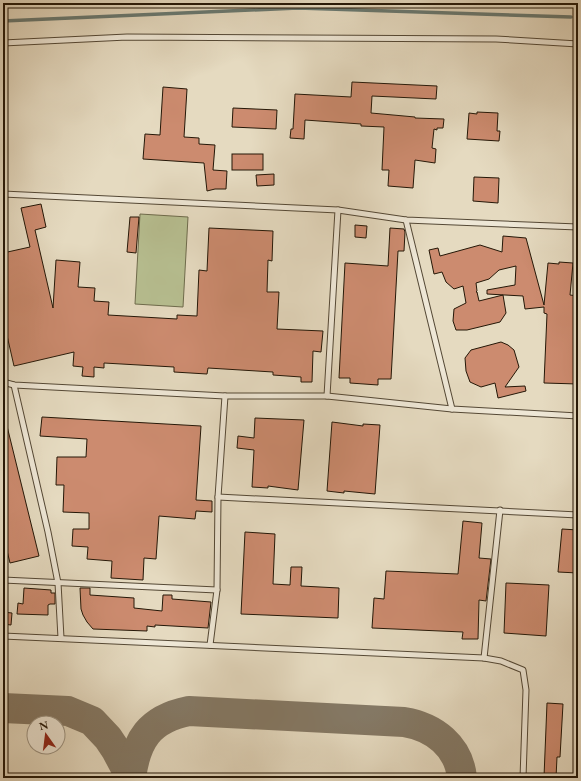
<svg xmlns="http://www.w3.org/2000/svg" width="581" height="781" font-family="'EB Garamond',serif">
<style>
.green{fill:#b7bf91;stroke:#6e6b4c}
.lines{fill:none;stroke-linecap:round;stroke-linejoin:round}
.stream{stroke:#697971;stroke-width:3.5}
.taxiway{stroke:#847864;stroke-width:30}
.building{fill:#cc8b6f;stroke:#241707}
.lane-casing{stroke:#544835;stroke-width:7}
.lane{stroke:#eee7d6;stroke-width:5}
</style>
<rect width="100%" height="100%" fill="#e5dac0"/>
<filter id="stains"><feTurbulence type="fractalNoise" baseFrequency=".005" numOctaves="4"/><feColorMatrix values="0 0 0 0 .2 0 0 0 0 .09 0 0 0 0 .02 0 0 0 .5 -.17"/></filter>
<radialGradient id="worn" r=".72"><stop offset=".6" stop-color="#630" stop-opacity="0"/><stop offset="1" stop-color="#630" stop-opacity=".3"/></radialGradient>
<!-- green -->
<polygon class="green" points="140,214 188,217 183,307 135,304"/>
<g class="lines">
<!-- stream -->
<polyline class="stream" points="3,21 298,8 571,17"/>
<!-- taxiway -->
<g class="taxiway">
<polyline points="3,708 68,711 92,721 108,738 116,750 131,778"/>
<path d="M131 778C136 740 149 719 189 711L404 722C434 727 459 746 462 778"/>
</g>
</g>
<!-- building -->
<g class="building">
<polygon points="352,82 437,86 436,99 372,96 371,113 415,117 415,118 444,119 443,128 437,128 437,130 434,129 432,148 436,149 435,163 415,160 413,188 388,186 389,170 382,170 384,127 361,126 361,124 305,120 304,139 290,138 291,129 293,129 295,94 351,97"/>
<polygon points="163,87 187,89 184,137 199,138 199,144 215,145 213,170 227,171 226,189 215,189 207,191 204,163 143,159 145,134 160,135"/>
<polygon points="233,108 277,110 276,129 232,127"/>
<polygon points="477,112 498,113 497,131 500,131 499,141 467,139 469,113 477,114"/>
<rect x="232" y="154" width="31" height="16"/>
<polygon points="274,174 274,185 257,186 256,175"/>
<polygon points="474,177 499,178 498,203 473,201"/>
<polygon points="41,204 46,227 35,230 53,308 56,260 80,262 78,287 95,288 94,301 109,302 108,315 177,319 177,315 197,316 199,270 207,271 209,228 273,231 272,261 268,260 267,292 279,292 277,329 323,331 321,352 313,351 312,382 301,382 301,377 273,375 273,372 208,368 207,374 174,372 174,367 104,363 104,368 94,367 94,377 82,376 83,367 73,366 74,352 14,366 3,318 3,253 30,247 21,208"/>
<polygon points="130,217 139,217 136,253 127,252"/>
<polygon points="355,225 367,226 366,238 355,237"/>
<polygon points="390,228 404,229 405,232 404,251 398,251 391,379 378,379 378,385 350,383 350,378 339,378 345,263 388,266"/>
<polygon points="503,236 526,238 544,305 548,263 559,264 559,262 573,263 570,295 578,296 578,384 544,383 547,314 544,313 544,307 525,309 523,296 487,294 487,290 515,285 516,266 499,270 489,279 476,283 477,291 476,292 477,292 479,301 503,295 506,313 500,322 467,330 456,330 453,321 454,309 466,303 463,286 454,289 446,282 442,272 434,274 429,250 438,248 440,256 480,245 502,252"/>
<polygon points="501,342 508,345 514,350 519,367 505,387 525,386 526,391 498,398 495,383 481,387 470,382 466,371 465,358 471,350"/>
<polygon points="42,417 201,426 196,500 212,501 212,512 196,511 195,519 159,516 156,559 144,558 143,580 111,578 112,561 87,559 88,547 72,546 73,529 89,529 89,513 63,512 64,485 56,485 57,457 86,457 87,439 40,436"/>
<polygon points="255,418 304,420 298,490 268,486 268,488 252,487 254,450 237,448 238,436 254,438"/>
<polygon points="3,422 6,422 39,556 10,563 3,534"/>
<polygon points="332,422 363,426 363,424 380,425 375,494 344,491 344,493 327,491"/>
<polygon points="463,521 482,523 479,558 491,559 486,601 479,600 478,639 462,639 463,632 372,628 374,598 384,599 386,571 458,574"/>
<polygon points="562,529 578,530 578,573 558,572"/>
<polygon points="245,532 275,534 273,584 290,585 291,567 302,567 301,586 339,588 338,618 241,614"/>
<polygon points="506,583 549,585 546,636 504,633"/>
<polygon points="24,588 51,590 51,593 55,593 55,604 50,604 48,605 48,615 17,614 18,603 23,604"/>
<polygon points="80,588 90,588 90,595 134,598 134,608 162,611 163,595 172,595 172,599 211,602 208,628 155,625 155,627 147,626 147,631 93,629 87,622 83,615 81,609"/>
<polygon points="3,612 12,613 11,625 3,624"/>
<polygon points="547,703 563,704 560,757 557,757 556,778 544,777"/>
</g>
<g class="lines">
<defs>
<g id="lane">
<polyline points="577,3 578,6"/>
<polyline points="3,43 127,37 496,39 578,44"/>
<polyline points="3,194 338,210 406,220 578,227"/>
<polyline points="406,220 452,409"/>
<polyline points="3,382 14,385 225,396 327,396 452,409 578,416"/>
<polyline points="14,385 48,532 58,583 61,638"/>
<polyline points="327,396 338,210"/>
<polyline points="218,497 578,515"/>
<polyline points="3,580 217,590"/>
<polyline points="3,636 484,658 501,661 523,670 526,690 523,778"/>
<polyline points="210,645 217,590 218,497 225,396"/>
<polyline points="484,658 500,510"/>
</g>
</defs>
<!-- lane casing -->
<use href="#lane" class="lane-casing"/>
<!-- lane -->
<use href="#lane" class="lane"/>
</g>
<!-- margin -->
<rect width="581" height="781" fill="none" stroke="#e5dac0" stroke-width="16"/>
<rect x="4" y="4" width="573" height="773" fill="none" stroke="#241707" stroke-width="2"/>
<rect x="8" y="8" width="565" height="765" fill="none" stroke="#241707"/>
<!-- north arrow -->
<g transform="translate(46 735) rotate(346)"><circle r="19" fill="#eee7d6" stroke="#9d9483"/>
<path d="M0-3L7 15L0 10L-7 15Z" fill="#8f2418"/>
<text y="-6" font-size="11" font-weight="bold" text-anchor="middle" fill="#241707">N</text>
</g>
<rect width="100%" height="100%" filter="url(#stains)"/>
<rect width="100%" height="100%" fill="url(#worn)"/>
</svg>
